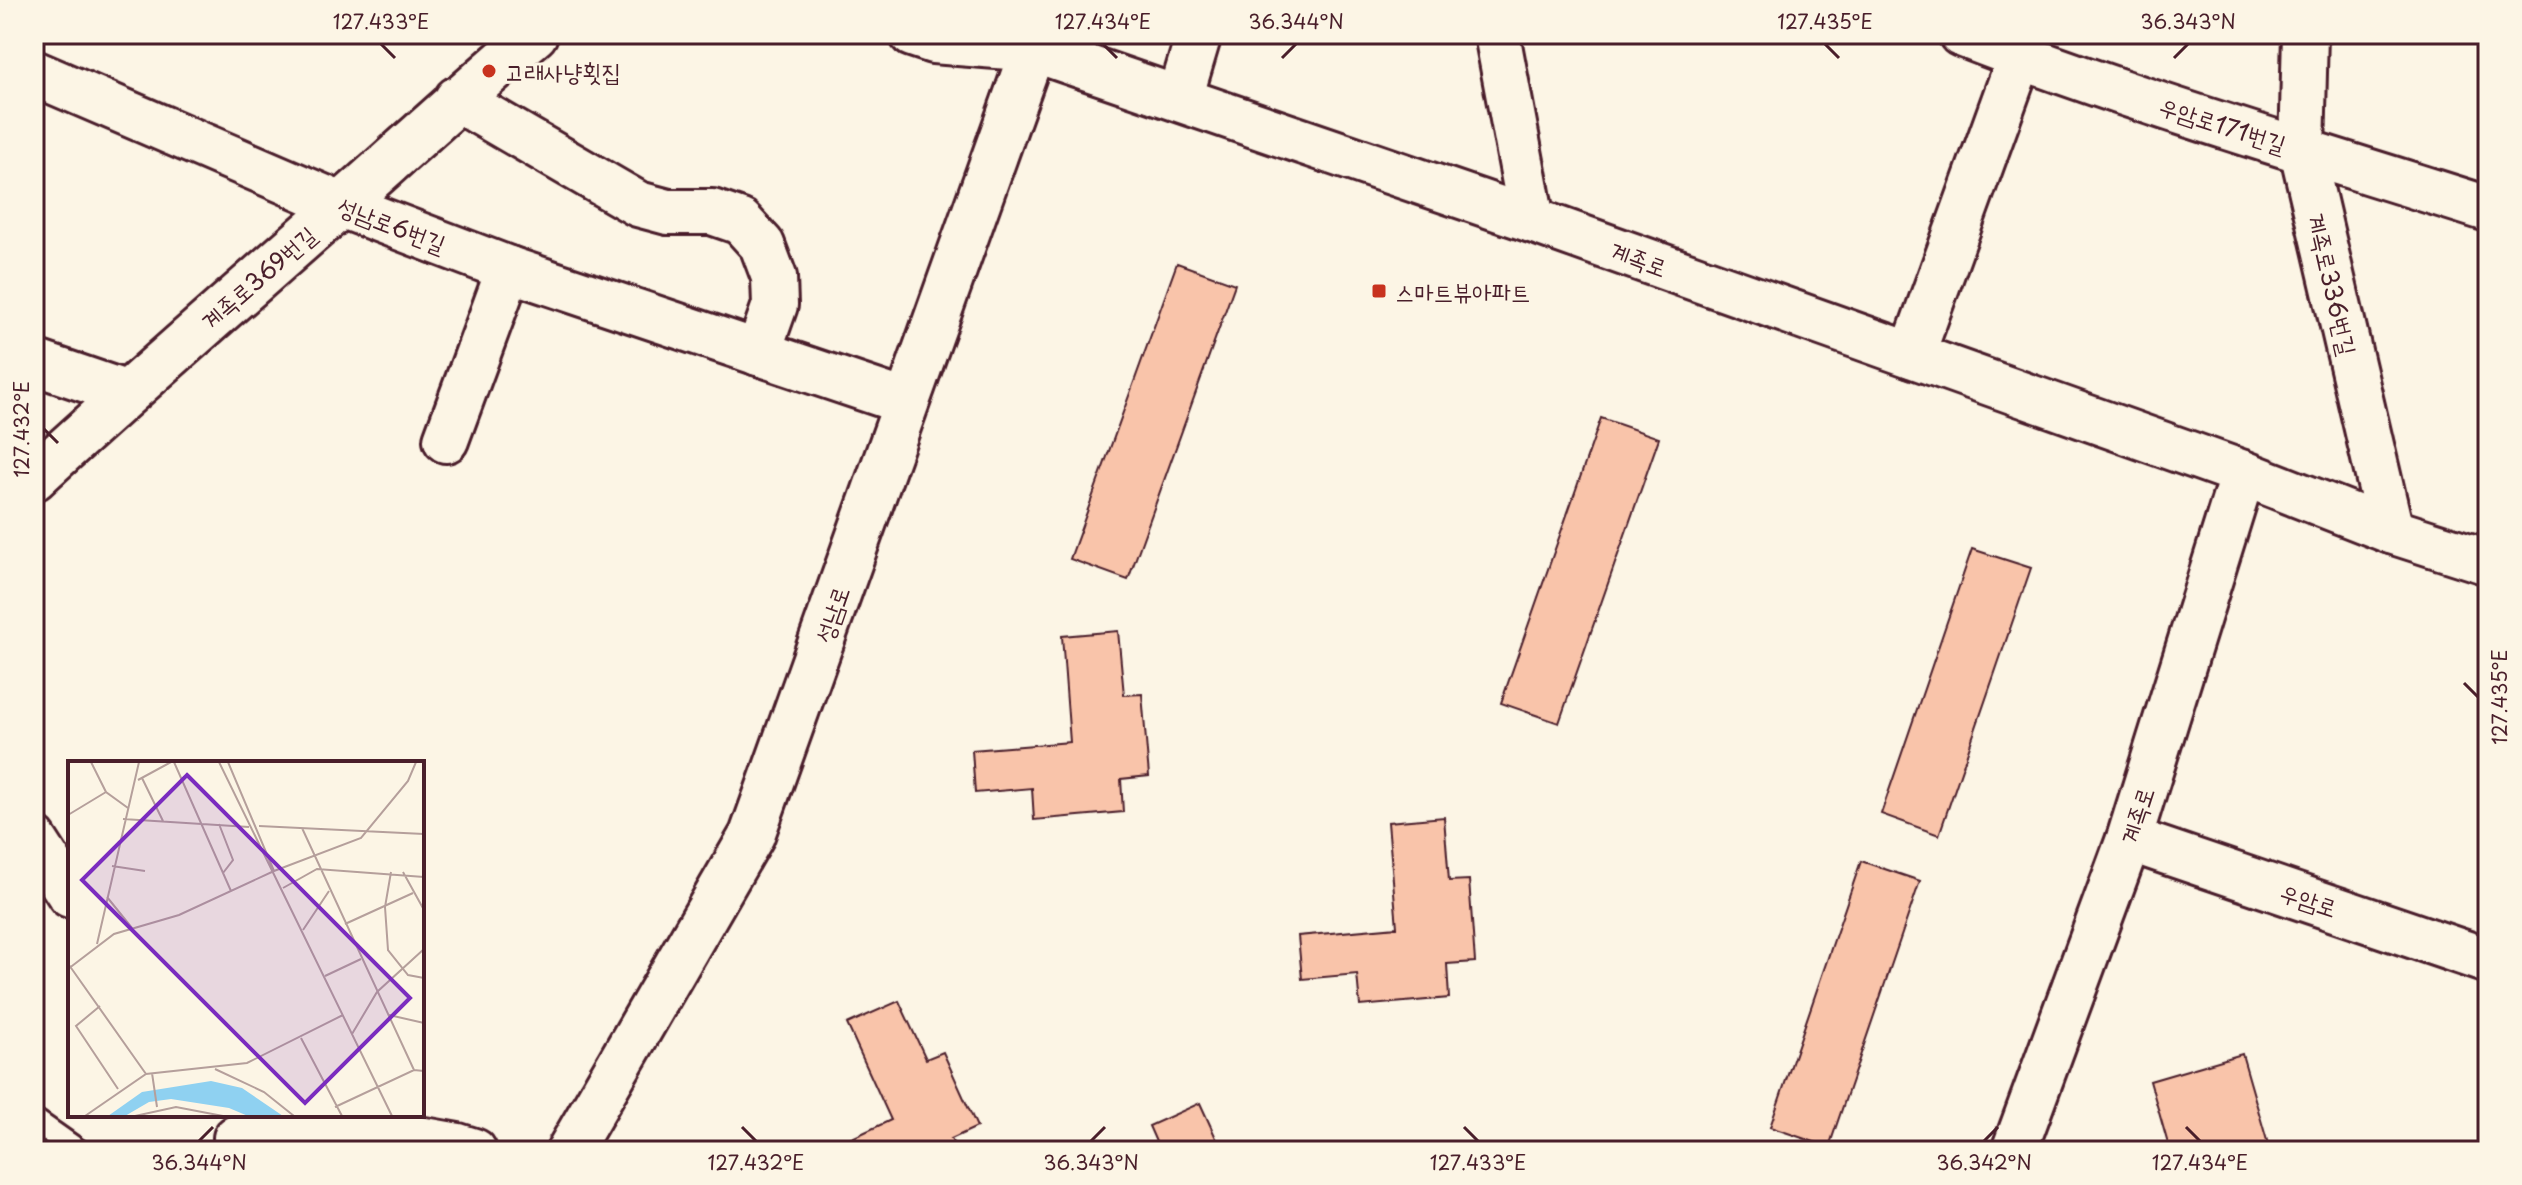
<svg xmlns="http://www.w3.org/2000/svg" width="2522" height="1185" font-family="'Playpen Sans','Poor Story',sans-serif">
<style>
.building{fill:#f9c4aa;stroke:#4a1f2b;stroke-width:2}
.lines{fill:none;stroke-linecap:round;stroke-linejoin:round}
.lane-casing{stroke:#4a1f2b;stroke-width:28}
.street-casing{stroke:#4a1f2b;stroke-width:50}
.secondary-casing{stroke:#4a1f2b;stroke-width:50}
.lane{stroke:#fcf5e5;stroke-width:22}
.street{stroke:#fcf5e5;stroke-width:44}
.secondary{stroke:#fcf5e5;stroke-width:44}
.ticks{fill:none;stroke:#4a1f2b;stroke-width:3}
.poi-dot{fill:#c8321e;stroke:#fcf5e5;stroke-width:3}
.labels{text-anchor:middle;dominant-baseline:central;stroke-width:6;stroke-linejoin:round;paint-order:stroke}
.poi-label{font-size:24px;fill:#4a1f2b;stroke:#fcf5e5;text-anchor:start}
.street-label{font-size:24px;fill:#4a1f2b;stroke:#fcf5e5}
.inset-road{fill:none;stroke:#b59f9b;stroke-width:2}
.view{fill:#7b2cbf;fill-opacity:0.15;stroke:#7b2cbf;stroke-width:4}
.inset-edge{fill:none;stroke:#4a1f2b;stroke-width:4}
.neatline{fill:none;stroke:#4a1f2b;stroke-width:3}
.ticks-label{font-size:20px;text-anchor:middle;fill:#4a1f2b}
</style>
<rect width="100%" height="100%" fill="#fcf5e5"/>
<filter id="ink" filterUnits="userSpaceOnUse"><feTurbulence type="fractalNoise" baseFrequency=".0125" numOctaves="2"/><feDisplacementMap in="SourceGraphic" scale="16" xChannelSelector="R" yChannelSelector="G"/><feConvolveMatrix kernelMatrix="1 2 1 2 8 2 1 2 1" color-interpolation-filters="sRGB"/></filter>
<g filter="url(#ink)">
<!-- building -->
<g class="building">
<polygon points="1177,263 1235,284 1128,580 1070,559"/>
<polygon points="1601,418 1659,438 1559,723 1501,703"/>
<polygon points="1972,549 2031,568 1939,835 1881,814"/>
<polygon points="1118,631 1124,695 1142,694 1149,776 1121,779 1123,812 1034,820 1032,788 975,793 972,750 1070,742 1062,636"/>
<polygon points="1444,817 1449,881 1469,880 1475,962 1447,964 1449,998 1360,1006 1357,974 1302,979 1298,936 1397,927 1388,822"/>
<polygon points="1861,861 1920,881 1829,1147 1770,1127"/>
<polygon points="899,1001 926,1059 943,1052 977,1127 951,1139 957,1151 824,1151 891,1120 847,1024"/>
<polygon points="2242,1054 2270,1151 2170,1151 2150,1081"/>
<polygon points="1200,1103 1222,1151 1160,1151 1149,1126"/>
</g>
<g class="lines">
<defs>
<polyline id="lane" points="34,1120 78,1151"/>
<g id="street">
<polyline points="1497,34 1532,220"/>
<path d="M1961 34C2133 101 2312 153 2488 209"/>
<polyline points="2305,34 2302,150 2391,531"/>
<polyline points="34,73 341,205 509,269 905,402"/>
<polyline points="1180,98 1199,34"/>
<polyline points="457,99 638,204 668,212 712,212 741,222 762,245 774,277 775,305 758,353"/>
<polyline points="1912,355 2020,57"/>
<polyline points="34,362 125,393"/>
<polyline points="446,440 509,269"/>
<path d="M34 478C134 386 237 297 339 207 404 150 468 90 535 34"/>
<polyline points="34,839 70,895"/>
<polyline points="2129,839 2488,961"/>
<polyline points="236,1138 357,1128 458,1146 474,1151"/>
<polyline points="2014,1151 2129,839 2243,473"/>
</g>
<g id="secondary">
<polyline points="912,34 933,41 1033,49 1532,220 2243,473 2391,531 2488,562"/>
<polyline points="569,1151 752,835 1033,49"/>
</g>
</defs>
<!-- lane casing -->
<use href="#lane" class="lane-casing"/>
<!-- street casing -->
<use href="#street" class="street-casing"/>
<!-- secondary casing -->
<use href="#secondary" class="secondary-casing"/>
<!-- lane -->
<use href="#lane" class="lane"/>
<!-- street -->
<use href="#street" class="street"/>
<!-- secondary -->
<use href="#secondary" class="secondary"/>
</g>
</g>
<!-- ticks -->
<path class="ticks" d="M381 44 395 58M1103 44 1117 58M1825 44 1839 58M1282 58 1296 44M2174 58 2188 44M44 429 58 443M2464 683 2478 697M742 1127 756 1141M1464 1127 1478 1141M2186 1127 2200 1141M199 1141 213 1127M1091 1141 1105 1127M1984 1141 1998 1127"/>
<!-- markers -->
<g class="poi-dot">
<circle cx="489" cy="71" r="8"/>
<rect x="1371" y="283" width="16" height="16" rx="4"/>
</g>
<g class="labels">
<!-- poi labels -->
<g class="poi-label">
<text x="505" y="71">고래사냥횟집</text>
<text x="1395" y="291">스마트뷰아파트</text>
</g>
<!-- street labels -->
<g class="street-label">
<text transform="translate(2223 124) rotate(18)">우암로171번길</text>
<text transform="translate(392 224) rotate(21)">성남로6번길</text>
<text transform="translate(1639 258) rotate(20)">계족로</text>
<text transform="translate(258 277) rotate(-41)">계족로369번길</text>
<text transform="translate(2333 284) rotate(77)">계족로336번길</text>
<text transform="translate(831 614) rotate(-71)">성남로</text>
<text transform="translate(2136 815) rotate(-72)">계족로</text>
<text transform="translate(2309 899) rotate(18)">우암로</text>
</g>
</g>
<!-- overview -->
<g transform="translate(68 761)">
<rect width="356" height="356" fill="#fcf5e5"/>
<path d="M143 320 174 327 215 355H180L161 347 103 338 81 341 57 355H40L74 331Z" fill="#8fd1f1"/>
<path class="inset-road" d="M23 1 38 31 60 47M106 1 163 130M151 1 324 355M160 1 206 110M74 17 95 60M70 19 103 1M0 54 38 31M55 58 181 66M151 63 165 99 155 112M191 65 356 73M234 67 346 309M44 105 77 110M206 110 293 77 340 20 348 1M323 111 317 146 320 189 340 214 356 217M335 111 356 149M215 127 249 108 356 116M39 136 64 167M277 163 345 132M235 169 261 130M29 183 71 1M1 204 78 313M0 208 46 173 111 154 206 110M257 215 293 198M32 245 8 265 50 328M321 254 356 262M284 273 309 231 356 188M233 277 274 355M147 308 196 331 226 355M84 312 89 346M267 346 346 309 356 310M17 355 78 313 179 302 275 254M67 355 108 346 155 355"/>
<path class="view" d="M119 14 342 237 237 342 14 119Z"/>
<rect width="356" height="356" class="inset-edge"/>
</g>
<!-- margin -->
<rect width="2522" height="1185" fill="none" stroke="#fcf5e5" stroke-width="88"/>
<rect x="44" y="44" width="2434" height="1097" class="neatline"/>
<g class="ticks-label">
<text x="381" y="29">127.433°E</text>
<text x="1103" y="29">127.434°E</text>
<text x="1296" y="29">36.344°N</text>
<text x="1825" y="29">127.435°E</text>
<text x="2188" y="29">36.343°N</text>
<text transform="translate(22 429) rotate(-90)" y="7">127.432°E</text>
<text transform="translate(2500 697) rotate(-90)" y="7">127.435°E</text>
<text x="199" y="1170">36.344°N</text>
<text x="756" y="1170">127.432°E</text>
<text x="1091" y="1170">36.343°N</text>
<text x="1478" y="1170">127.433°E</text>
<text x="1984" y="1170">36.342°N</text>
<text x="2200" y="1170">127.434°E</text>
</g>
</svg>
